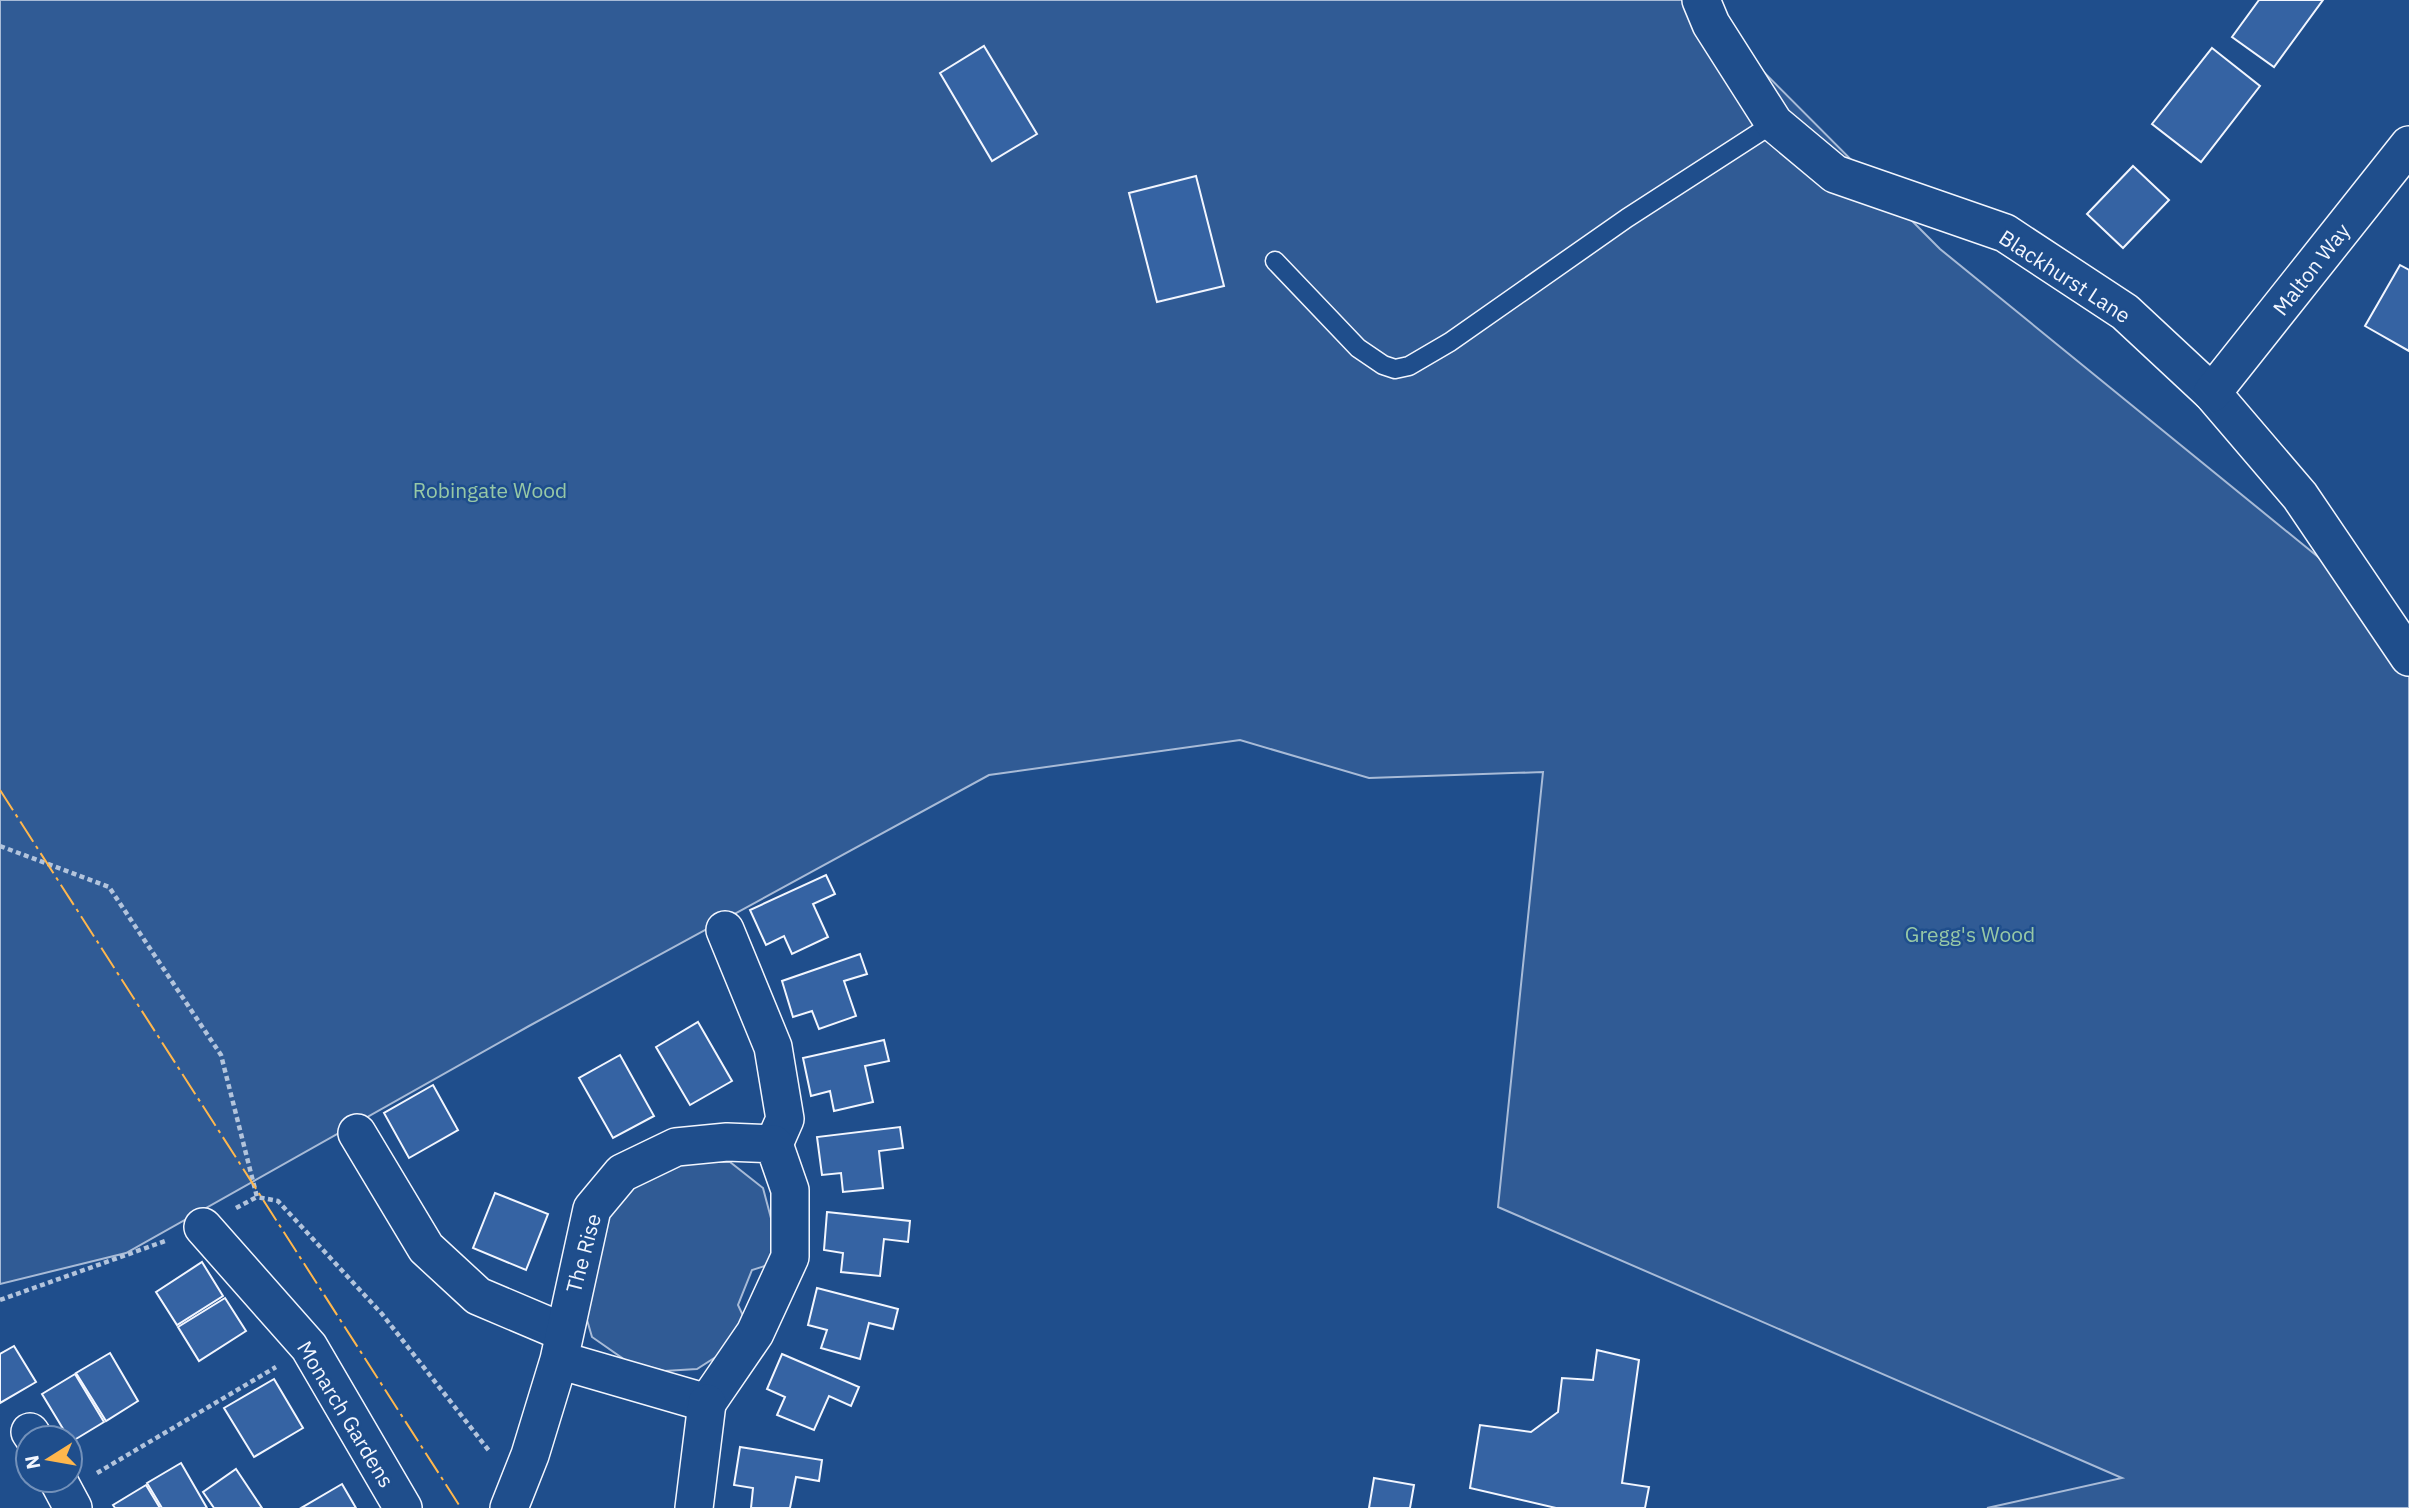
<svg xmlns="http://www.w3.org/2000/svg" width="2409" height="1508" font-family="'IBM Plex Sans',sans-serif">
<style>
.green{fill:#305b95;stroke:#a8bbd7;stroke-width:2}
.building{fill:#3563a3;stroke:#f2f6ff;stroke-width:2}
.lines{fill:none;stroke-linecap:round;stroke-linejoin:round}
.service-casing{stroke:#f2f6ff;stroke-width:21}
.minor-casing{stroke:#f2f6ff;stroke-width:40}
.path{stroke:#b3c4dc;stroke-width:4.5;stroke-dasharray:5 3.5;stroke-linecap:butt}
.service{stroke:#1f4e8c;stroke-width:18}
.minor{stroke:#1f4e8c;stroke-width:37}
.power{stroke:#ffb74d;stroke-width:2;stroke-dasharray:24 5 3.5 5;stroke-linecap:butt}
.labels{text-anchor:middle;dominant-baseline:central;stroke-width:5;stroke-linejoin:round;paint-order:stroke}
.street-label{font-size:21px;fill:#f2f6ff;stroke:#1f4e8c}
.park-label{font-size:21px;fill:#97c8a6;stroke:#1f4e8c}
</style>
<rect width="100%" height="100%" fill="#1f4e8c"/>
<!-- green -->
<g class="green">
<polygon points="0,0 1692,0 1940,249 2409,631 2409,1508 1987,1508 2122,1478 1498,1207 1543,772 1369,778 1240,740 989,775 529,1026 126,1253 0,1284"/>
<polygon points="679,1162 730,1162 763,1188 776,1237 771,1264 752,1270 738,1305 746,1322 722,1353 697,1369 664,1371 628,1362 592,1337 585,1313 606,1215 630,1182"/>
</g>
<!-- building -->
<g class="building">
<polygon points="2259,0 2323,0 2274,67 2232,37"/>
<polygon points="984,46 1037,134 992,161 940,73"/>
<polygon points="2212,48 2260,86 2201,162 2152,124"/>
<polygon points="2133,166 2169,200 2123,248 2087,214"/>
<polygon points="1196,176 1224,286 1157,302 1129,193"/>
<polygon points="2400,265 2409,270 2409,351 2365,326"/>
<polygon points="826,875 835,894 813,904 828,937 792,954 784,936 766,945 750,910"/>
<polygon points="860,954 867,974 844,981 856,1016 819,1029 812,1011 793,1017 782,981"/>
<polygon points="698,1022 732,1081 690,1105 656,1047"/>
<polygon points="884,1040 889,1061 865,1066 873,1102 834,1111 830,1091 811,1096 803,1058"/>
<polygon points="620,1055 654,1116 613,1138 579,1078"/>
<polygon points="433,1085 458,1130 409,1158 384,1113"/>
<polygon points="900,1127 903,1148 879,1151 883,1188 843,1192 841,1173 822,1175 817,1137"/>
<polygon points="495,1193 548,1214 526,1270 473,1248"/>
<polygon points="827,1212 910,1221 908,1242 884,1239 880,1276 841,1272 843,1253 824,1250"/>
<polygon points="202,1262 223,1296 177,1325 156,1292"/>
<polygon points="817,1288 898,1309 893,1329 869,1323 860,1359 821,1348 827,1330 808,1325"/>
<polygon points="225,1298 246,1331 199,1361 178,1327"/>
<polygon points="14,1346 36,1382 0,1403 0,1354"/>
<polygon points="1597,1350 1639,1360 1622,1483 1649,1487 1645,1508 1556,1508 1470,1488 1480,1425 1531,1432 1558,1412 1562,1378 1593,1380"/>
<polygon points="110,1353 138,1401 106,1421 76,1373"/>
<polygon points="782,1354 859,1387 851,1406 829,1396 814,1430 777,1415 785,1397 767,1389"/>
<polygon points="75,1374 104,1422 71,1442 42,1394"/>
<polygon points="274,1379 303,1428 254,1457 224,1408"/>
<polygon points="740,1447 822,1460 819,1481 796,1477 790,1508 751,1508 753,1488 734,1485"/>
<polygon points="181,1463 207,1508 162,1508 147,1483"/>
<polygon points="236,1469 262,1508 214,1508 203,1492"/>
<polygon points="1374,1478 1414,1485 1410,1508 1369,1508"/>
<polygon points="342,1484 356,1508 301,1508"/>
<polygon points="146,1485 160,1508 115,1508 113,1505"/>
</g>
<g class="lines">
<defs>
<polyline id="service" points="1275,261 1358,348 1383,365 1395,369 1409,366 1450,342 1627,218 1774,123"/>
<g id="minor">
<polyline points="1701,0 1711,24 1774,123 1835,174 2005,233 2125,312 2212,393 2300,496 2409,657"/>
<polyline points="2212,393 2409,145"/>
<polyline points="725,930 773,1047 785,1119 774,1144"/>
<polyline points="357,1133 426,1248 478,1296 563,1332"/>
<polyline points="203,1227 309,1347 403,1508"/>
<polyline points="30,1432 34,1438"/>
<polyline points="58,1480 73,1508"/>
<polyline points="509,1508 530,1455 559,1360 592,1209 622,1173 676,1147 727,1142 774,1144 790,1190 790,1257 755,1333 707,1403 559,1360"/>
<polyline points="694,1508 707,1403"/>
</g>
</defs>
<!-- service casing -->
<use href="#service" class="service-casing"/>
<!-- minor casing -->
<use href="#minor" class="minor-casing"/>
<!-- path -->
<g class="path">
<polyline points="0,846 109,887 221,1055 257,1197 278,1201 382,1314 490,1452"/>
<polyline points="236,1208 257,1197"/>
<polyline points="0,1300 168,1240"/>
<polyline points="97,1473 276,1367"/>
</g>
<!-- service -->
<use href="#service" class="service"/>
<!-- minor -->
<use href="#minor" class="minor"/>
<!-- power -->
<polyline class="power" points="0,790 461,1508"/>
</g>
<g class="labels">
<!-- street labels -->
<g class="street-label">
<text transform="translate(2311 269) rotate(-52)">Malton Way</text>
<text transform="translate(2065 276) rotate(33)">Blackhurst Lane</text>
<text transform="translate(583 1253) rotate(-75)">The Rise</text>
<text transform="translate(346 1414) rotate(59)">Monarch Gardens</text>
</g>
<!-- park labels -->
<g class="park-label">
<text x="490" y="490">Robingate Wood</text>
<text x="1970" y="934">Gregg's Wood</text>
</g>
</g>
<!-- north arrow -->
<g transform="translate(49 1459) rotate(259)"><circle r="33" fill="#1f4e8c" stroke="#7391ba" stroke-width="2"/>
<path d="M0-5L12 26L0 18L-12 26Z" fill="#ffb74d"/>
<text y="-10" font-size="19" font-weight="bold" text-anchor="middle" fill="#f2f6ff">N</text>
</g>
</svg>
